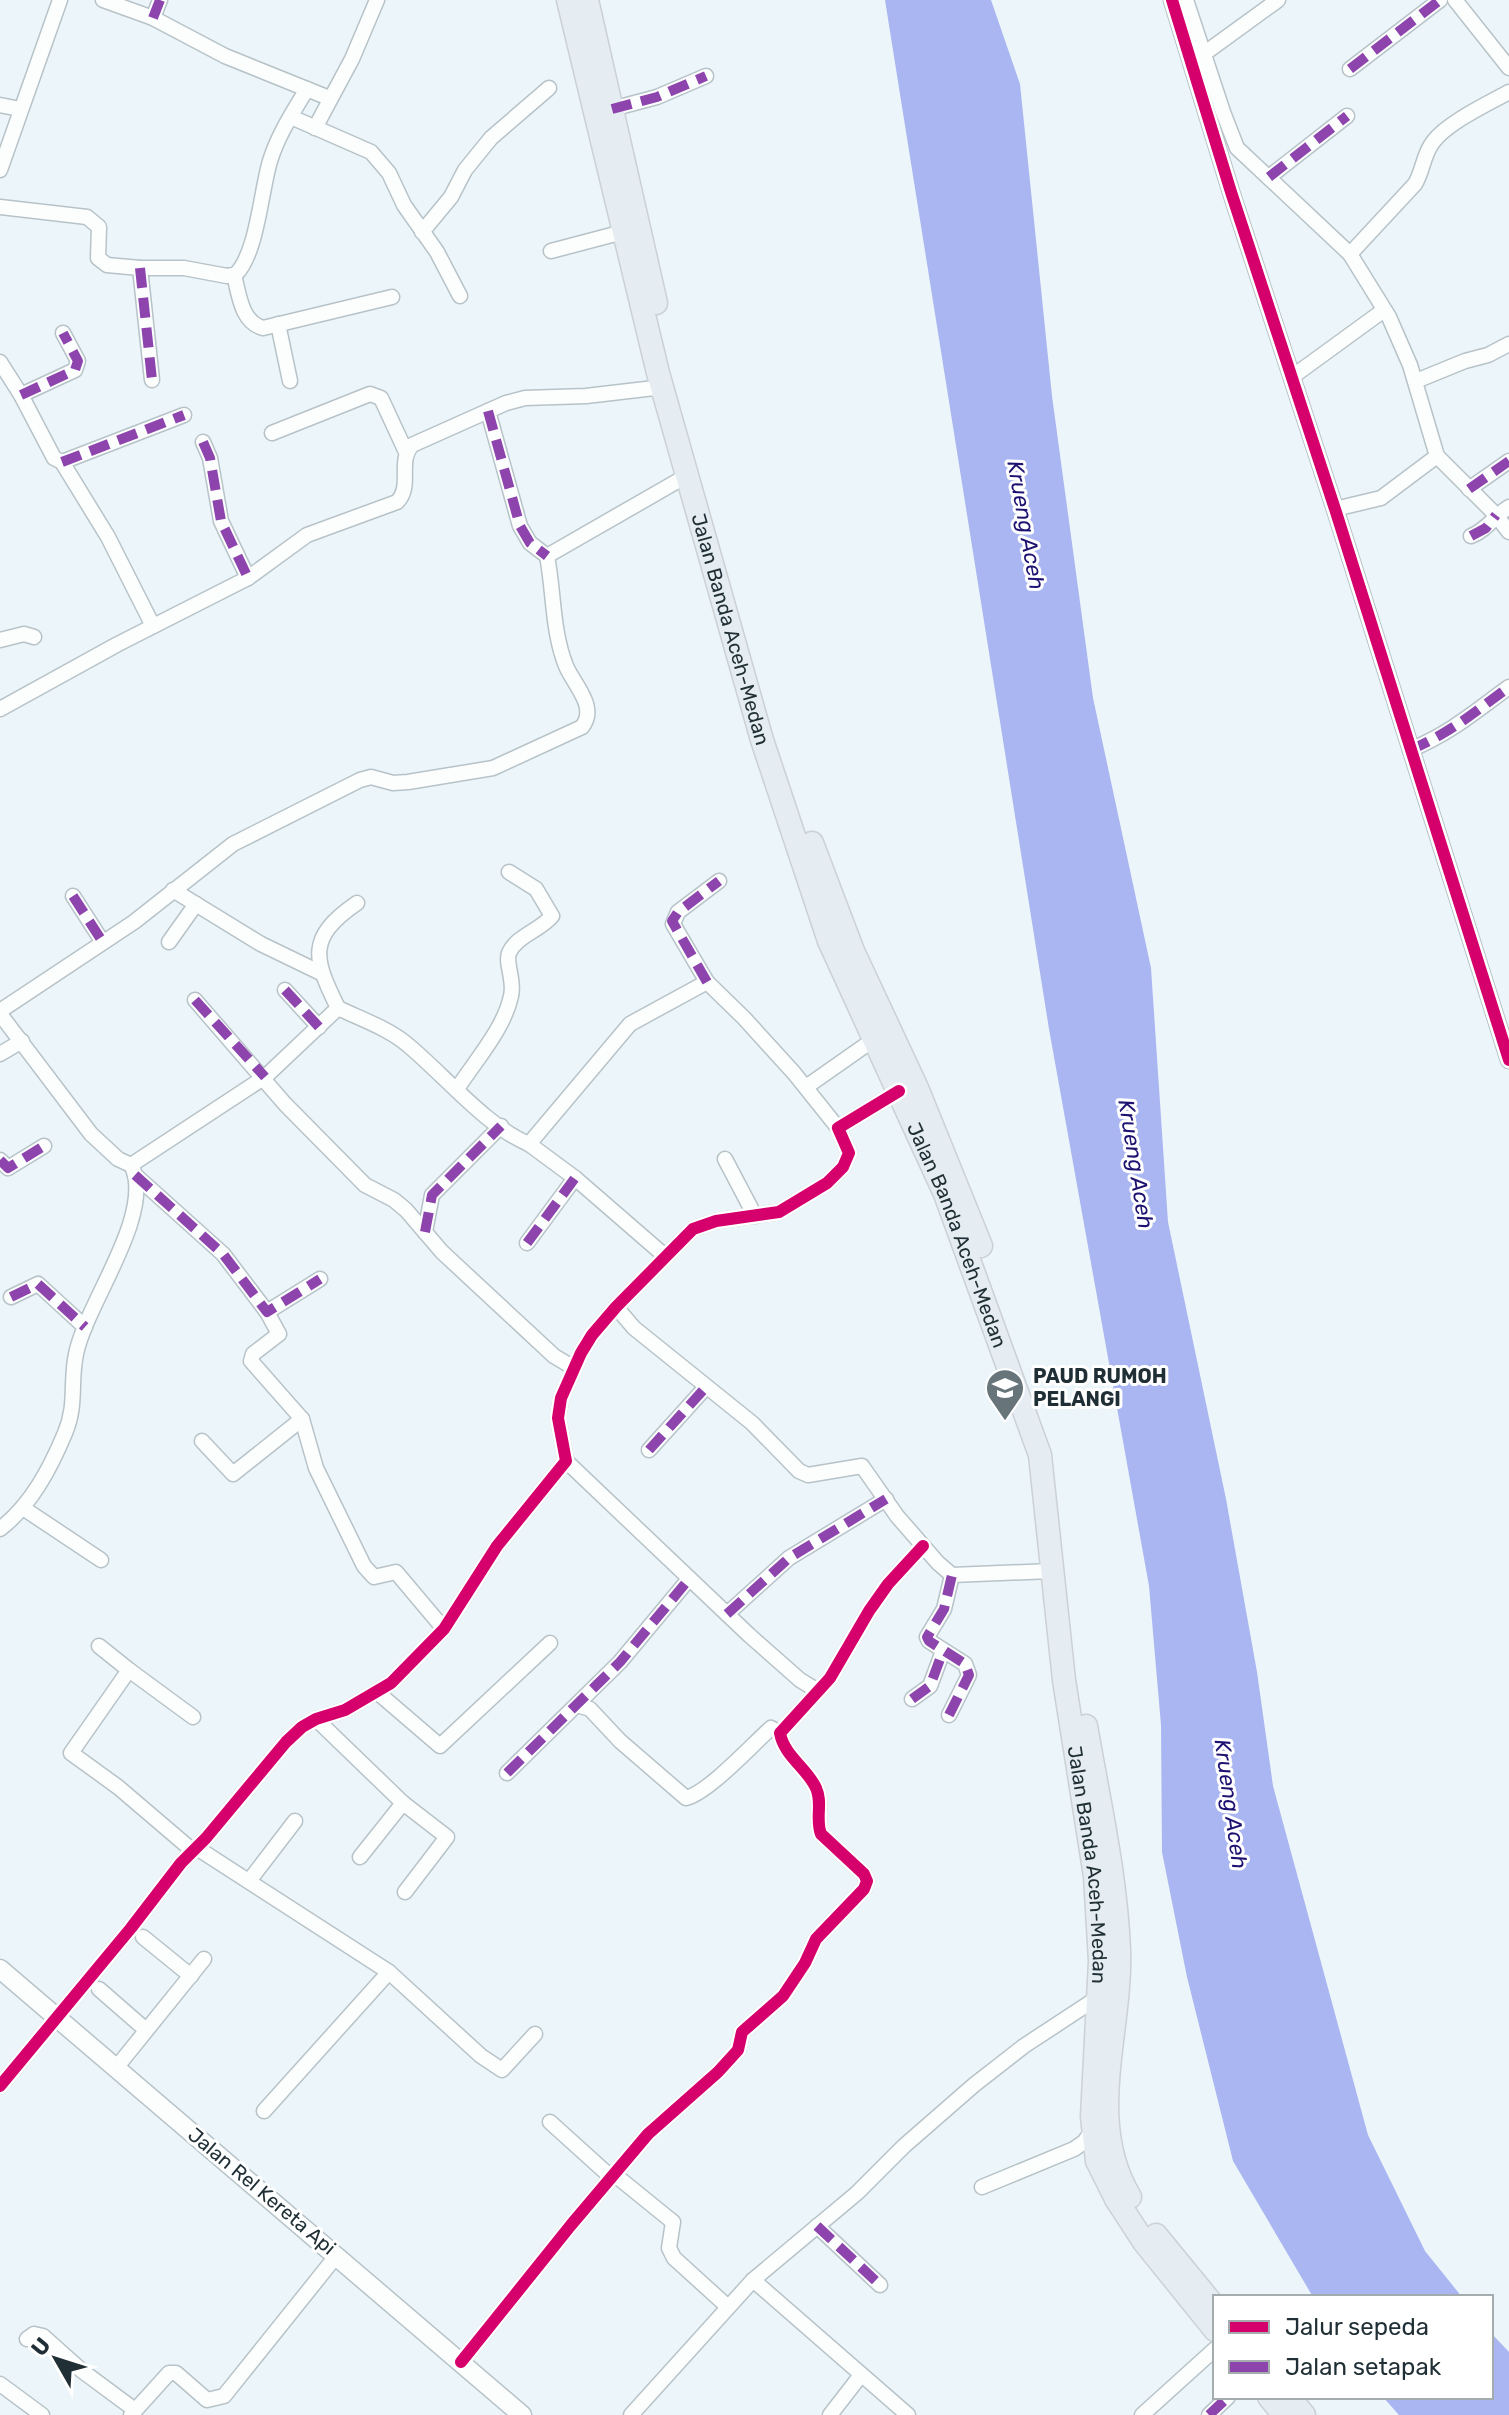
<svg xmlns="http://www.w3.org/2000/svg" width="1509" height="2415" font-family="Rubik,sans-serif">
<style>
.water{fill:#aab6f1}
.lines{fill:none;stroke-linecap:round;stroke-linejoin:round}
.minor-casing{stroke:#b7c3c8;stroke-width:17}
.tertiary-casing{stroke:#b7c3c8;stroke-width:19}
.secondary-casing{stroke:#b7c3c8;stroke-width:21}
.trunk-casing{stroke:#cbd1d4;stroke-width:25}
.minor{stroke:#fcfefe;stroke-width:14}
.tertiary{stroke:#fcfefe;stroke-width:16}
.secondary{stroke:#fcfefe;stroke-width:18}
.trunk{stroke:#e5ecf2;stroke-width:22}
.quiet{stroke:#8e44ad;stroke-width:10;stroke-dasharray:20 10;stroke-linecap:butt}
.cycleway-casing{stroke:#fff;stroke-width:17}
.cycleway{stroke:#d6006c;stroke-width:12}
.labels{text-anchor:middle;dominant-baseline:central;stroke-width:6;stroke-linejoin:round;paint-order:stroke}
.street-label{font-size:20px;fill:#1f2f35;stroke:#fff}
.poi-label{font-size:20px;font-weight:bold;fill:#1f2f35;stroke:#fff;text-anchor:start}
.water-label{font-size:22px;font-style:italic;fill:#1d1171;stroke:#fff}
</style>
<rect width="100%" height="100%" fill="#ecf5f9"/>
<!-- water -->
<g class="water">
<polygon points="885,0 991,0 1020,84 1052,396 1093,698 1151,968 1168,1222 1226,1499 1257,1672 1273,1786 1368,2135 1425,2251 1462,2297 1313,2297 1233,2161 1187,1977 1162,1852 1161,1725 1149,1586 1049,1029"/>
<polygon points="1491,2333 1509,2352 1509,2415 1399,2415 1383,2397 1491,2397"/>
</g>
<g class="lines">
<defs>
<g id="minor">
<polyline points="103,0 153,18 225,56 329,98"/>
<polyline points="1186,0 1223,112 1237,148 1350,254 1389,317 1410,365 1437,456 1496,515 1509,532"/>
<polyline points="1455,0 1509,68"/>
<polyline points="153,18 160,0"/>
<polyline points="1205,53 1278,0"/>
<polyline points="1350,69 1440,0"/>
<polyline points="0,105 20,109"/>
<polyline points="612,109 657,97 706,76"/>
<polyline points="291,117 371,152 389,173 404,205 437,252 460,296"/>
<polyline points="315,128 352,59 377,0"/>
<polyline points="0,170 60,0"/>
<polyline points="1269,177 1347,116"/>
<path d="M0 207 87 217 99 227 98 258 107 265 140 268H184L227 276 236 274C257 253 261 191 270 161 278 135 293 112 307 89"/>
<polyline points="422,232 451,197 465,170 491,138 549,88"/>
<polyline points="551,251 623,232"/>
<path d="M1350 254 1415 184C1423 171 1423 155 1433 142 1447 123 1487 104 1509 92"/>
<polyline points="140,268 152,380"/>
<path d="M234 275C239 294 241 322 263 328L392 297"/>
<polyline points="278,324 290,381"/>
<polyline points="0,362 21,395 54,458 62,462 108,537 153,626"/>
<polyline points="1292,377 1384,310"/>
<polyline points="1416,381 1465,361 1488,355 1509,344"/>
<polyline points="21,395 75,370 78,361 63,333"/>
<polyline points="488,411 520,526 530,543 547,556"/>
<polyline points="272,433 370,394 381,398 406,452"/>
<polyline points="203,442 210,458 221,521 248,578"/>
<polyline points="62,462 184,415"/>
<polyline points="1469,489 1509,461"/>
<polyline points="1335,509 1381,498 1437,456"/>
<path d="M1471 536C1487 530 1494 516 1509 507"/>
<polyline points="547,556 688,475"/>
<polyline points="0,640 24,634 34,637"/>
<path d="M0 709 118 644 248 578 307 535 397 502C413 486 397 462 412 445L506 403 525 398 586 396 663 387"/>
<path d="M1410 750C1452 732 1473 713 1509 687"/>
<polyline points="719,881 678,912 673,924 707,982 744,1018 794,1073 838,1128"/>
<polyline points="173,890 261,944 321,973"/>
<polyline points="73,896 102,941"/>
<polyline points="169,942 196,904"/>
<polyline points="285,990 319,1027"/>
<polyline points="195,1000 285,1104 365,1185 394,1200 406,1210 442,1252 554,1356 574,1368"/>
<path d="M338 1008C361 1019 390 1029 409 1046 445 1076 487 1127 529 1144L630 1024 707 982"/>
<path d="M0 1011 134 922 233 844 360 780 371 777 393 783 408 782 493 768 582 727C598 707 574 685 566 666 552 631 554 592 547 556"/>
<path d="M0 1014 91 1134 118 1159 131 1165 265 1077 338 1008C314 959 306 938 357 903"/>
<polyline points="0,1054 22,1041"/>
<polyline points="806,1087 873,1040"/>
<path d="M457 1089C475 1061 504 1029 511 996 515 981 505 963 509 953 516 936 541 930 552 916L536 889 509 872"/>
<polyline points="529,1144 575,1178 665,1256"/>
<polyline points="725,1159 755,1216"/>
<polyline points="0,1160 8,1168 44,1146"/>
<polyline points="135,1175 223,1254 267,1312 279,1334 253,1354 251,1361 302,1419 316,1468 364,1566 374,1577 396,1572 444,1629"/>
<polyline points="425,1232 432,1195 501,1126"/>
<polyline points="527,1243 575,1178"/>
<polyline points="11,1297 38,1284 85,1327"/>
<polyline points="616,1307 634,1328 752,1423 799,1471 808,1475 862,1466 897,1516 938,1563 952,1575 1051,1571"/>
<polyline points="267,1312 320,1279"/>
<polyline points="202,1441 233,1474 302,1419"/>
<polyline points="649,1450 706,1387"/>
<polyline points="566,1461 749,1635 800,1680 818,1691"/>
<polyline points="23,1508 101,1560"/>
<path d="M0 1529C31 1505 50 1469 65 1433 77 1405 70 1382 76 1354 86 1304 152 1218 133 1169"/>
<polyline points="727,1614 789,1558 886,1499"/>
<polyline points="99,1646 129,1670"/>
<polyline points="377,1692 440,1746 550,1643"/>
<polyline points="912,1699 930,1686 943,1651"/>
<path d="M577 1705 590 1709 620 1741 686 1798C708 1793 752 1745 771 1728L780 1733"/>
<polyline points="949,1715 969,1675 965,1664 929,1641 927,1637 944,1609 952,1575"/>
<polyline points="193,1717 129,1670 71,1753 118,1787 193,1851"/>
<polyline points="316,1719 403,1803 447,1837 405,1892"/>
<polyline points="507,1773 620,1662 689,1579"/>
<polyline points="197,1848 389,1972 481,2056 502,2070 535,2034"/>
<polyline points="360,1857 403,1803"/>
<polyline points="249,1881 295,1821"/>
<polyline points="143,1937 191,1976"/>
<polyline points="99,1989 146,2030"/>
<polyline points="116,2068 204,1959"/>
<polyline points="0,2086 131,1928 181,1863 206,1838 286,1742 302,1727 316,1719 345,1710 391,1683 444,1629 497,1546 566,1461 558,1418 561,1398 581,1353 592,1335 616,1307 693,1229 716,1221 779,1212 827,1183 843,1167 849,1153 838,1128 899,1091"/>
<polyline points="264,2111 389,1972"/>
<polyline points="550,2122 612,2178"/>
<polyline points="615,2175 673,2222 669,2248 674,2258 728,2307"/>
<polyline points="982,2187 1074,2149 1084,2142 1092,2131"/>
<polyline points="817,2226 880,2285"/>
<polyline points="753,2280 908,2415"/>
<polyline points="27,2339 34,2334 43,2336 81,2370 135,2410"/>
<path d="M461 2362 571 2225 648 2134 718 2072 738 2050 742 2032 783 1996 805 1963 816 1939 864 1889 867 1881 864 1874 821 1834C815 1819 823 1803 816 1788 807 1768 784 1756 780 1733L830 1678 869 1611 888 1584 923 1546"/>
<polyline points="0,2384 42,2415"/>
<polyline points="131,2415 169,2373 176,2373 207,2400 224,2396 337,2255"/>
<polyline points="631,2415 753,2280 857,2193 904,2146 974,2085 1024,2046 1097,1998"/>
<polyline points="830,2415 861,2375"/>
<polyline points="1142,2415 1215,2349"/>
<polyline points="1209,2415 1228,2397"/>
</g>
<polyline id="tertiary" points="1172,0 1231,192 1335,509 1509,1060"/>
<polyline id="secondary" points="0,1969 522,2415"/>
<g id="trunk">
<path id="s1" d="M568 0 658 373 762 740 829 941 945 1194 1040 1455 1064 1680 1095 1876 1100 1961 1092 2117 1097 2161 1116 2199 1144 2242 1215 2330"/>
<polyline points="587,0 656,303"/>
<polyline points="812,843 853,951 917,1088 981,1246"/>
<path d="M1086 1726C1099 1801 1116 1875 1119 1950 1122 2032 1084 2120 1130 2197"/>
<polyline points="1156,2235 1215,2307"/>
<polyline points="1269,2397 1284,2415"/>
<polyline points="1289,2397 1304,2415"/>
</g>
</defs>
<!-- minor casing -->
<use href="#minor" class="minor-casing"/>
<!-- tertiary casing -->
<use href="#tertiary" class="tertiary-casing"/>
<!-- secondary casing -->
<use href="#secondary" class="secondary-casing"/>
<!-- trunk casing -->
<use href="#trunk" class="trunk-casing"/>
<!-- minor -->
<use href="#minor" class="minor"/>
<!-- tertiary -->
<use href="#tertiary" class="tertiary"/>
<!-- secondary -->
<use href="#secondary" class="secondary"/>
<!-- trunk -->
<use href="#trunk" class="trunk"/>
<!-- quiet -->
<g class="quiet">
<polyline points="153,18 160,0"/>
<polyline points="1350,69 1440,0"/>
<polyline points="612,109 657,97 706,76"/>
<polyline points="1269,177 1347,116"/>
<polyline points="140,268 152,380"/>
<polyline points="21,395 75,370 78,361 63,333"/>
<polyline points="488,411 520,526 530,543 547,556"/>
<polyline points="203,442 210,458 221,521 248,578"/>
<polyline points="62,462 184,415"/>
<polyline points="1469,489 1509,461"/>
<polyline points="1471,536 1486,528 1496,515"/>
<path d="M1410 750C1452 732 1473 713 1509 687"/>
<polyline points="73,896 102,941"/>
<polyline points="707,982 672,921 678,912 719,881"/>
<polyline points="285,990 319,1027"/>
<polyline points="195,1000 265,1077"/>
<polyline points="0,1160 8,1168 44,1146"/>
<polyline points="135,1175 223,1254 267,1312 320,1279"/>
<polyline points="425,1232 432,1195 501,1126"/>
<polyline points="527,1243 575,1178"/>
<polyline points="11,1297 38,1284 85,1327"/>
<polyline points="649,1450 706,1387"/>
<polyline points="727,1614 789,1558 886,1499"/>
<polyline points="912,1699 930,1686 943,1651"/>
<polyline points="949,1715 969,1675 965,1664 929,1641 927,1637 944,1609 952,1575"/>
<polyline points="507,1773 620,1662 689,1579"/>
<polyline points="817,2226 880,2285"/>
<polyline points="1209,2415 1228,2397"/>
</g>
<defs>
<g id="cycleway">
<polyline points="1172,0 1231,192 1335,509 1509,1060"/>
<polyline points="0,2086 131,1928 181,1863 206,1838 286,1742 302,1727 316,1719 345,1710 391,1683 444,1629 497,1546 566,1461 558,1418 561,1398 581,1353 592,1335 616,1307 693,1229 716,1221 779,1212 827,1183 843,1167 849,1153 838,1128 899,1091"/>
<path d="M461 2362 571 2225 648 2134 718 2072 738 2050 742 2032 783 1996 805 1963 816 1939 864 1889 867 1881 864 1874 821 1834C815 1819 823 1803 816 1788 807 1768 784 1756 780 1733L830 1678 869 1611 888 1584 923 1546"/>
</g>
</defs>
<!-- cycleway casing -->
<use href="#cycleway" class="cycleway-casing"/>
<!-- cycleway -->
<use href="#cycleway" class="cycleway"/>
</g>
<!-- icons -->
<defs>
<symbol id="school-pin" viewBox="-11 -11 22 30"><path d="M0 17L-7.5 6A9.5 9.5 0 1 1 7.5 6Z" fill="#67747a" stroke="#fff"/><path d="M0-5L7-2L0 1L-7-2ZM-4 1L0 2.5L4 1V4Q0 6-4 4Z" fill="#fff"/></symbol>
</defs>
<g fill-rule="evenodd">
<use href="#school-pin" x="983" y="1366" width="44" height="60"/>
</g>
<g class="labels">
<!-- street labels -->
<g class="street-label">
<text stroke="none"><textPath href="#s1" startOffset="650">Jalan Banda Aceh-Medan</textPath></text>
<text stroke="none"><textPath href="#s1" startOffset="1298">Jalan Banda Aceh-Medan</textPath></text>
<text stroke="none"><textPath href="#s1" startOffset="1946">Jalan Banda Aceh-Medan</textPath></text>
<text transform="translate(262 2191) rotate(40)">Jalan Rel Kereta Api</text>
</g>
<!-- poi labels -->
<g class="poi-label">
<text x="1033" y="1376">PAUD RUMOH<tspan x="1033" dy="23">PELANGI</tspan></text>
</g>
<!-- water labels -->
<g class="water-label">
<text transform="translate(1026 525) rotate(80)">Krueng Aceh</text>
<text transform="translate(1136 1164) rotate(81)">Krueng Aceh</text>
<text transform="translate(1231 1804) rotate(82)">Krueng Aceh</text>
</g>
</g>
<!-- legend -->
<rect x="1213" y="2295" width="280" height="104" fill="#ffffff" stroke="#a5acae" stroke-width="2"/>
<rect x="1229" y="2321" width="40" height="12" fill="#d6006c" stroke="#a5acae" stroke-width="2"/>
<text x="1285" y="2335" font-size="24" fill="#1f2f35">Jalur sepeda</text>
<rect x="1229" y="2361" width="40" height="12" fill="#8e44ad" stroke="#a5acae" stroke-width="2"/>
<text x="1285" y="2375" font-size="24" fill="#1f2f35">Jalan setapak</text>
<!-- north arrow -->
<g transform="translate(56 2359) rotate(309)" stroke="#ffffff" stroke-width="6" paint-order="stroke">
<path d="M0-6L14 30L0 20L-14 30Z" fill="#1f2f35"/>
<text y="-12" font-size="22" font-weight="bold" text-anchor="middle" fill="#1f2f35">U</text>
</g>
</svg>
